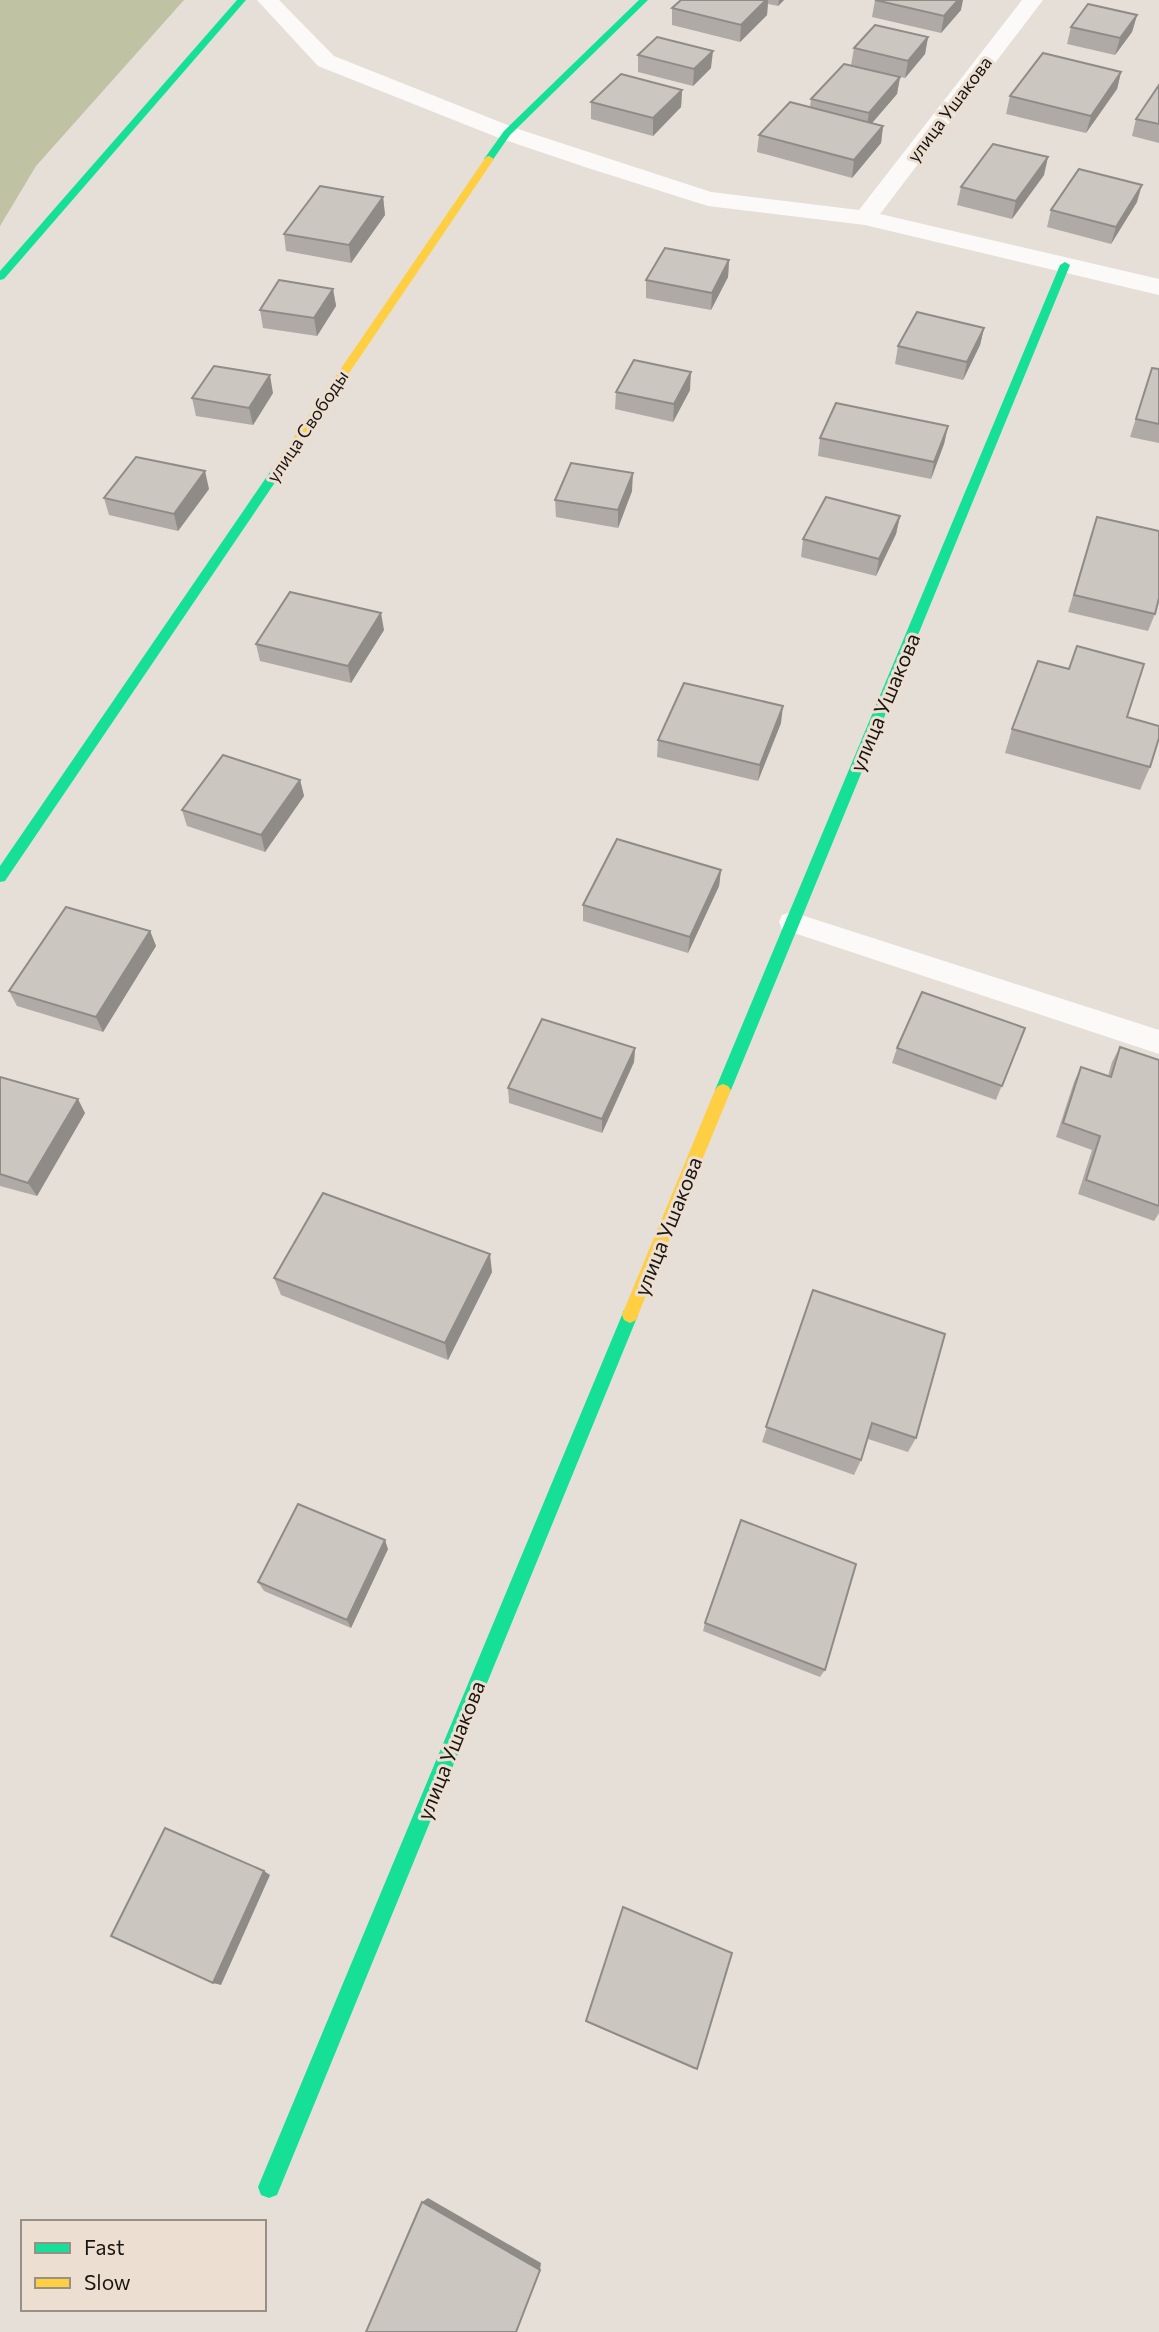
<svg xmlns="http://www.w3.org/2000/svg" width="1159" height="2332" font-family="Commissioner,sans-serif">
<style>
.forest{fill:#bfc2a3}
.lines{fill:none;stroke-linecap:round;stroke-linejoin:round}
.lane{fill:#fbfaf9;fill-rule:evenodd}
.street{fill:#fbfaf9;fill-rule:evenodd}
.fast{fill:#16e098;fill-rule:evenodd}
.slow{fill:#ffcf43;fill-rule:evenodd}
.wall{fill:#afaaa5}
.shaded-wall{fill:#8f8b86}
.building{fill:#ccc6c0;stroke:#8f8b86;stroke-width:2}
.labels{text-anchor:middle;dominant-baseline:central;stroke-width:6;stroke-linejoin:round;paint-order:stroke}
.far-street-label{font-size:18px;fill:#1b1611;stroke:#ecdfd2}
.street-label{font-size:21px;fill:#1b1611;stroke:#ecdfd2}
</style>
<rect width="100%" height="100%" fill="#e6dfd8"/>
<!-- forest -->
<polygon class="forest" points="0,0 184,0 36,166 0,226"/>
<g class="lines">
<!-- lane -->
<polygon class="lane" points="792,912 1159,1030 1159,1054 782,929 779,922 782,915"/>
<!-- street -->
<polygon class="street" points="257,0 279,0 334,56 515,128 711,192 859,210 1022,0 1043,0 880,214 1159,279 1159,295 865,225 708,206 588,168 499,138 318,66"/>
<!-- fast -->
<g class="fast">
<polygon points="237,0 246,0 4,279 0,280 0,271"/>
<polygon points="639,0 648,0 510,135 492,161 486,161 484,159 504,131"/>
<polygon points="1065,262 1070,265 731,1090 728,1094 718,1094 715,1090 1060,265"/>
<polygon points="276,468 282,472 280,475 5,881 0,882 0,866 272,469"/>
<polygon points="630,1307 636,1310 638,1315 277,2195 269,2198 261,2195 258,2187 622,1315 624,1310"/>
</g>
<!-- slow -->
<g class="slow">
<polygon points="489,156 494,159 280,475 272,475 272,469 486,157"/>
<polygon points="723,1084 728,1086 731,1090 638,1315 636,1320 630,1323 624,1320 622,1315 715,1090 718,1086"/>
</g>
</g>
<!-- wall -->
<g class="wall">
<polygon points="681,0 784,0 778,6 768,4 767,15 740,42 672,25 672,8"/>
<polygon points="875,0 961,10 941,33 872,17"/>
<polygon points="1137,15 1132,32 1115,55 1067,44 1071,27"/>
<polygon points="928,37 925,54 905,78 851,65 854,48"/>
<polygon points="638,55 711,68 693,86 638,72"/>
<polygon points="1121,72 1117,89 1086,133 1006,114 1010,96"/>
<polygon points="900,77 897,94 872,123 883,126 881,143 852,178 757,152 759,135 810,107 811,99"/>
<polygon points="1159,85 1159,143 1132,136 1136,119"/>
<polygon points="682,90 681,107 653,136 591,119 591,102"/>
<polygon points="1044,175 1012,219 957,205 961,187"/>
<polygon points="383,197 385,215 351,263 286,251 284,234"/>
<polygon points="1137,202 1111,244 1047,227 1051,210"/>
<polygon points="729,260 728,277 711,310 646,298 646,280"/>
<polygon points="333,289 336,306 317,336 263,328 260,310"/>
<polygon points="984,328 980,345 963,380 895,364 898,346"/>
<polygon points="1152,368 1159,369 1159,443 1130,437"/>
<polygon points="690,390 673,422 615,409 616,392"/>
<polygon points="273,393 253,425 196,416 192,398"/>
<polygon points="948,426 944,444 931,479 818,456 820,438"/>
<polygon points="209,489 178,531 109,515 104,498"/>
<polygon points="632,491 618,528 556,517 555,500"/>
<polygon points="900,516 896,534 876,576 801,557 803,539"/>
<polygon points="1091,535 1155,614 1148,631 1068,612"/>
<polygon points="384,630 351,683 260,661 256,644"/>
<polygon points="781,723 758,781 657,757 658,740"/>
<polygon points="1012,729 1150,767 1140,790 1005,753"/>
<polygon points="300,780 304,796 265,852 187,826 182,810"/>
<polygon points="721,870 719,886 688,953 583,921 583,905"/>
<polygon points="150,931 156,946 103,1032 17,1006 9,991"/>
<polygon points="1025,1028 996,1100 892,1063 897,1048"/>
<polygon points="1120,1047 1159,1060 1159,1213 1154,1221 1078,1194 1092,1150 1056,1137 1074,1082 1081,1067 1108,1076 1112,1062"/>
<polygon points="635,1048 634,1062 602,1133 509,1103 508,1088"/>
<polygon points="0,1077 85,1113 37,1196 0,1186"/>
<polygon points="492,1272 448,1360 281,1295 274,1278"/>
<polygon points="813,1290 916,1438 908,1452 868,1439 861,1460 854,1475 762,1442"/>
<polygon points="388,1549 351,1628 264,1591 258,1582"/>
<polygon points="705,1623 825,1670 820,1677 703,1631"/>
<polygon points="623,1907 697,2069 694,2069 586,2022"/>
</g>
<!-- shaded-wall -->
<g class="shaded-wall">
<polygon points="766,0 768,0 767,15 740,42 741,25"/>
<polygon points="779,0 784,0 778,6"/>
<polygon points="958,0 963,0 961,10 941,33 944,16"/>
<polygon points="1137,15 1132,32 1115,55 1120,38"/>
<polygon points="928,37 925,54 905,78 908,61"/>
<polygon points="713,51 711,68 693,86 694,69"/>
<polygon points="1121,72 1117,89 1086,133 1091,116"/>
<polygon points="900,77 897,94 866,130 869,113"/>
<polygon points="682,90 681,107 653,136 653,118"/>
<polygon points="883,126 881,143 852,178 854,160"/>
<polygon points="1048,157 1044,175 1012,219 1016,201"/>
<polygon points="1142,185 1137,202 1111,244 1116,227"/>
<polygon points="383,197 385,215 351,263 349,245"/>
<polygon points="729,260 728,277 711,310 712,293"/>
<polygon points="333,289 336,306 317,336 314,318"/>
<polygon points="984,328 980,345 963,380 967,362"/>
<polygon points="691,372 690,390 673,422 674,404"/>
<polygon points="270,375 273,393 253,425 249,408"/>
<polygon points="948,426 944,444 931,479 934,462"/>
<polygon points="205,471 209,489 178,531 174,514"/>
<polygon points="633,473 632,491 618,528 618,510"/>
<polygon points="900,516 896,534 876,576 879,559"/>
<polygon points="381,613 384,630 351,683 348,666"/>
<polygon points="783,706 781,723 758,781 760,765"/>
<polygon points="300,780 304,796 265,852 261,835"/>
<polygon points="721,870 719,886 688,953 690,937"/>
<polygon points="150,931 156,946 103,1032 96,1017"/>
<polygon points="635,1048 634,1062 602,1133 602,1119"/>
<polygon points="78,1099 85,1113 37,1196 28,1183"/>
<polygon points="490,1254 492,1272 448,1360 445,1343"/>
<polygon points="385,1540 388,1549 351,1628 347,1620"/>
<polygon points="264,1871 270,1875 221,1985 213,1983"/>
<polygon points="428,2198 541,2263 540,2270 422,2202"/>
</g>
<!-- building -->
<g class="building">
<polygon points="681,0 766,0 741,25 672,8"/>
<polygon points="875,0 958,0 944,16"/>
<polygon points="1088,4 1137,15 1120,38 1071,27"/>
<polygon points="875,25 928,37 908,61 854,48"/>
<polygon points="657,37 713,51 694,69 638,55"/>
<polygon points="1043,53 1121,72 1091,116 1010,96"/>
<polygon points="844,64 900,77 869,113 811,99"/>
<polygon points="621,74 682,90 653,118 591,102"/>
<polygon points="1159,85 1159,124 1136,119"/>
<polygon points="790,102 883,126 854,160 759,135"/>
<polygon points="993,144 1048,157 1016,201 961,187"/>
<polygon points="1079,169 1142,185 1116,227 1051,210"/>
<polygon points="320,186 383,197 349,245 284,234"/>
<polygon points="665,248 729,260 712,293 646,280"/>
<polygon points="279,280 333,289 314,318 260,310"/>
<polygon points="917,312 984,328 967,362 898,346"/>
<polygon points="634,360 691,372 674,404 616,392"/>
<polygon points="214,366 270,375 249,408 192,398"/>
<polygon points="1152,368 1159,369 1159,424 1136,419"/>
<polygon points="836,403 948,426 934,462 820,438"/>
<polygon points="136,457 205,471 174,514 104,498"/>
<polygon points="571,463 633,473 618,510 555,500"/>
<polygon points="826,497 900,516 879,559 803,539"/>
<polygon points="1097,517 1159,531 1159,598 1155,614 1074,595"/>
<polygon points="290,592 381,613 348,666 256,644"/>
<polygon points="1077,646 1144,664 1127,717 1159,726 1159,738 1150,767 1012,729 1038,661 1069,669"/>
<polygon points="684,683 783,706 760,765 658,740"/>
<polygon points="223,755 300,780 261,835 182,810"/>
<polygon points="617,839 721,870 690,937 583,905"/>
<polygon points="66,907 150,931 96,1017 9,991"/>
<polygon points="922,992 1025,1028 1002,1086 897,1048"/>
<polygon points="542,1019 635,1048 602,1119 508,1088"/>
<polygon points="1120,1047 1159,1060 1159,1206 1086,1180 1100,1136 1063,1123 1081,1067 1111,1077"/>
<polygon points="0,1077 78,1099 28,1183 0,1174"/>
<polygon points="323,1193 490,1254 445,1343 274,1278"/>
<polygon points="813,1290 945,1334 916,1438 872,1423 861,1460 766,1427"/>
<polygon points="298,1504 385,1540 347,1620 258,1582"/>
<polygon points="741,1520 856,1564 825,1670 705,1623"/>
<polygon points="165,1828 264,1871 213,1983 111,1936"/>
<polygon points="623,1907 732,1953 697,2069 586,2021"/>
<polygon points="422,2202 540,2270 516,2332 366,2332"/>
</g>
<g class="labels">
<!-- far-street labels -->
<g class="far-street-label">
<text transform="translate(949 109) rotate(-53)">улица Ушакова</text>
<text transform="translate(307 426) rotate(-56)">улица Свободы</text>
</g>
<!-- street labels -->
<g class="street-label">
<text transform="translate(884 702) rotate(-67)">улица Ушакова</text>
<text transform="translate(667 1226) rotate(-68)">улица Ушакова</text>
<text transform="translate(450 1750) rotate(-68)">улица Ушакова</text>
</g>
</g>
<!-- legend -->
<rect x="21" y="2220" width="245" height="91" fill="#ecdfd2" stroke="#988f85" stroke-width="2"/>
<rect x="35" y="2243" width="35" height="10" fill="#16e098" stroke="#988f85" stroke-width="2"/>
<text x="84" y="2255" font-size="21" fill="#1b1611">Fast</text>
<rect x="35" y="2278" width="35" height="10" fill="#ffcf43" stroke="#988f85" stroke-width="2"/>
<text x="84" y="2290" font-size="21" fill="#1b1611">Slow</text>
</svg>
